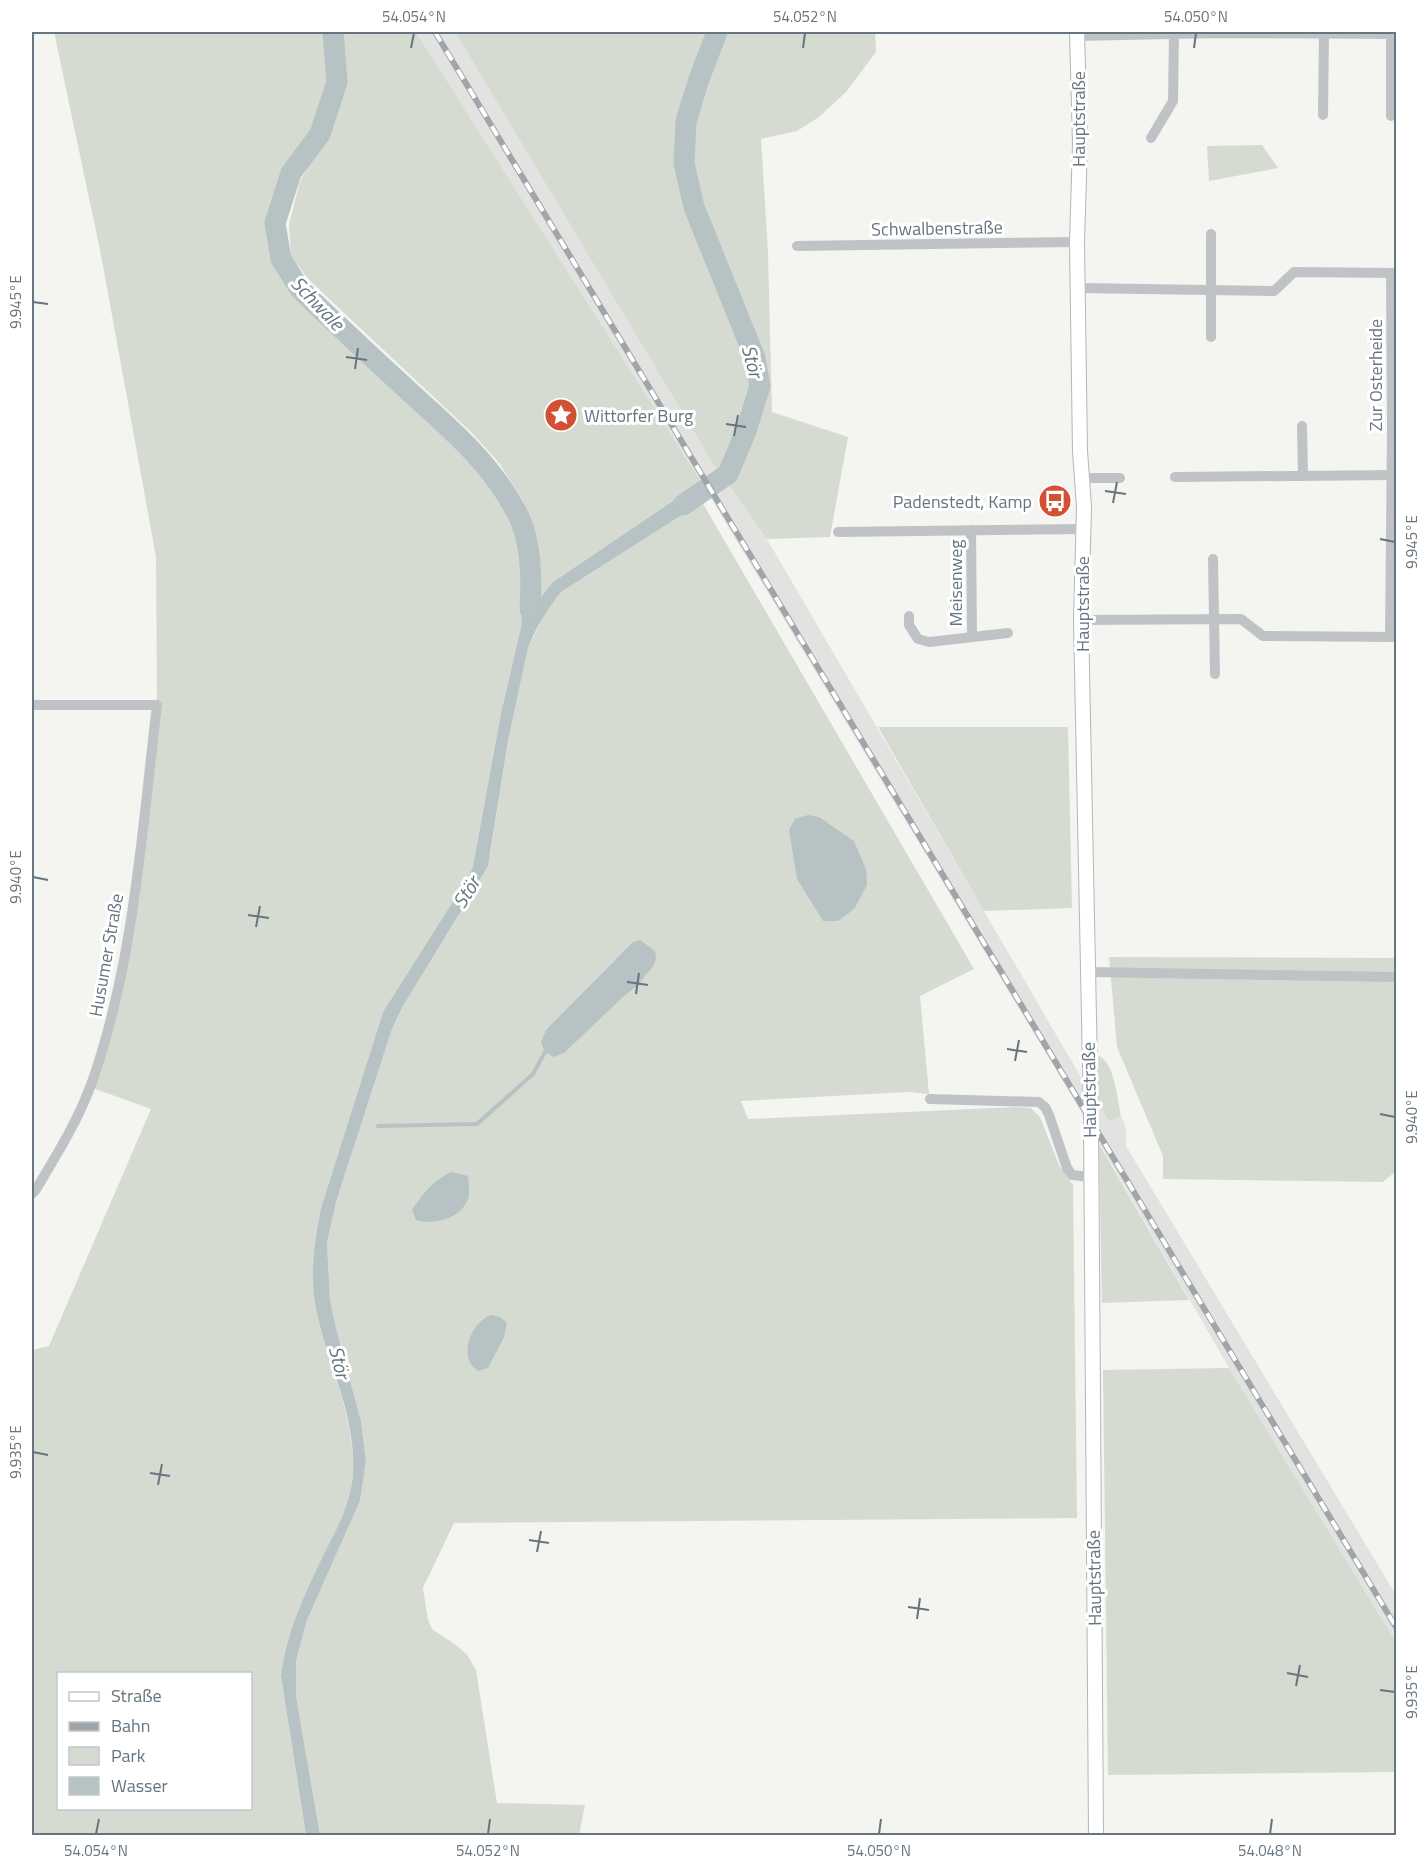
<svg xmlns="http://www.w3.org/2000/svg" width="1428" height="1867" font-family="'Titillium Web',sans-serif">
<style>
.built{fill:#e2e3e1}
.green{fill:#d6dbd2;fill-rule:evenodd}
.water{fill:#b7c2c5}
.lines{fill:none;stroke-linecap:round;stroke-linejoin:round}
.stream{stroke:#b7c2c5;stroke-width:4}
.river{stroke:#b7c2c5;stroke-width:21}
.secondary-casing{stroke:#b2b7ba;stroke-width:16}
.street{stroke:#c0c3c6;stroke-width:10}
.secondary{stroke:#fff;stroke-width:14}
.rail-casing{stroke:#9fa5a9;stroke-width:6}
.rail{stroke:#fff;stroke-width:4;stroke-dasharray:11;stroke-linecap:butt}
.ticks{fill:none;stroke:#66757f;stroke-width:2}
.labels{text-anchor:middle;dominant-baseline:central;stroke-width:6;stroke-linejoin:round;paint-order:stroke}
.street-label{font-size:18px;fill:#66757f;stroke:#fff}
.poi-label{font-size:18px;fill:#66757f;stroke:#fff;text-anchor:start}
.water-label{font-size:20px;font-style:italic;fill:#62777c;stroke:#fff}
.neatline{fill:none;stroke:#66757f;stroke-width:2}
.ticks-label{font-size:15px;text-anchor:middle;fill:#66757f}
</style>
<rect width="100%" height="100%" fill="#f4f4f1"/>
<!-- built -->
<polygon class="built" points="416,32 455,32 710,459 767,539 1082,1079 1108,1120 1121,1116 1126,1128 1126,1146 1396,1595 1396,1642 1229,1368 1082,1113 704,487"/>
<!-- green -->
<g class="green">
<path d="M54 32H416L701 482 553 582 540 598H537L536 561 533 538 523 501 499 463 473 434 309 280 291 256 289 224 300 181 326 137 345 84 337 82 320 134 291 173 275 223 281 259 300 289 462 440 491 472 489 481 507 508 520 539 523 597 521 627 501 713 473 866 469 876 383 1012 321 1208C316 1235 311 1275 315 1303 317 1313 321 1324 323 1334 335 1377 355 1427 353 1471 352 1500 338 1527 326 1552 306 1592 286 1631 281 1676L306 1835H32V1350L49 1346 151 1109 90 1087 128 941 157 705 156 557 101 255ZM58 1674H250V1808H58Z"/>
<polygon points="455,32 875,32 876,52 846,92 819,117 797,131 761,139 768,252 772,412 848,437 830,537 767,539 710,459"/>
<polygon points="1262,145 1278,168 1209,181 1207,146"/>
<polygon points="702,502 974,969 920,996 929,1094 908,1092 741,1101 748,1119 1017,1107 1031,1108 1040,1117 1059,1165 1073,1185 1077,1518 454,1523 423,1588 428,1620 432,1629 456,1645 468,1656 476,1670 497,1803 585,1805 579,1835 320,1835 296,1696 296,1661 307,1620 360,1501 366,1461 361,1421 336,1328 330,1300 327,1243 336,1202 392,1029 403,1006 490,856 508,741 528,648 544,615 561,592"/>
<polygon points="878,727 1068,727 1072,908 984,911"/>
<polygon points="1109,957 1396,958 1396,1171 1383,1182 1163,1179 1163,1156 1117,1047"/>
<path d="M1096 1055C1115 1059 1117 1099 1121 1116L1109 1121 1098 1104Z"/>
<polygon points="1099,1144 1189,1300 1102,1303"/>
<polygon points="1229,1368 1396,1642 1396,1772 1108,1775 1103,1370"/>
</g>
<!-- water -->
<g class="water">
<path d="M701 482 710 497 561 592C547 610 536 627 528 648L508 741 488 866 403 1006 392 1029 336 1202 327 1243 330 1300 336 1328 361 1421 366 1461 360 1501 307 1620 296 1661V1696L320 1835H306L281 1676C286 1631 306 1592 325 1552 338 1527 352 1500 353 1471 356 1413 325 1359 315 1303 310 1271 315 1239 321 1208L383 1012 469 876 473 866 501 713 521 627 524 583 536 581 537 598H540L553 582Z"/>
<polygon points="808,815 819,817 854,841 866,869 867,885 854,909 838,921 823,921 797,879 789,830 795,819"/>
<polygon points="640,940 655,951 656,958 654,965 637,986 625,995 564,1053 554,1057 545,1052 541,1042 546,1030 633,942"/>
<path d="M451 1172 468 1176C469 1186 471 1197 465 1205 455 1220 432 1225 416 1220L412 1210C423 1193 433 1181 451 1172Z"/>
<path d="M491 1315 500 1317 507 1323 504 1337 488 1368 478 1371C476 1369 473 1367 471 1364 461 1347 474 1321 491 1315Z"/>
</g>
<g class="lines">
<!-- stream -->
<polyline class="stream" points="378,1126 477,1124 533,1074 545,1052"/>
<!-- river -->
<g class="river">
<path d="M333 32 337 82 320 134 291 173 275 223 281 259 300 289C337 325 375 360 413 395 452 430 491 464 516 511 531 538 532 578 530 609"/>
<polyline points="683,505 728,474 746,431 760,386 755,358 694,207 684,163 686,121 699,79 717,32"/>
</g>
<defs>
<polyline id="secondary" points="1077,32 1080,144 1077,242 1080,451 1084,507 1081,620 1091,1117 1096,1836"/>
</defs>
<!-- secondary casing -->
<use href="#secondary" class="secondary-casing"/>
<!-- street -->
<g class="street">
<polyline points="1077,36 1217,33 1396,34"/>
<polyline points="1323,115 1324,34"/>
<polyline points="1391,116 1391,32"/>
<polyline points="1151,138 1173,101 1174,33"/>
<polyline points="1211,234 1211,337"/>
<polyline points="797,246 1077,242"/>
<polyline points="1078,288 1274,291 1294,272 1396,273"/>
<polyline points="1302,426 1303,476"/>
<polyline points="1175,477 1396,475"/>
<polyline points="1081,478 1120,478"/>
<polyline points="971,530 972,637"/>
<polyline points="838,532 1083,529"/>
<polyline points="1213,559 1215,674"/>
<polyline points="909,616 909,625 918,639 929,642 1008,633"/>
<polyline points="1081,620 1241,619 1263,636 1396,637"/>
<polyline points="1390,637 1392,429 1391,273"/>
<path d="M32 705H157C142 830 134 963 92 1082 78 1121 56 1156 35 1191L32 1194"/>
<polyline points="1087,972 1396,977"/>
<polyline points="930,1099 1039,1102 1045,1107 1049,1115 1067,1168 1072,1175 1090,1177"/>
</g>
<!-- secondary -->
<use href="#secondary" class="secondary"/>
<defs>
<polyline id="rail" points="435,32 1396,1627"/>
</defs>
<!-- rail casing -->
<use href="#rail" class="rail-casing"/>
<!-- rail -->
<use href="#rail" class="rail"/>
</g>
<!-- ticks -->
<path class="ticks" d="M411 48 414 33M803 48 805 33M1194 48 1196 33M33 302 48 304M346 357 367 360M355 369 358 348M726 424 746 427M734 436 738 415M1105 491 1126 494M1113 503 1117 482M1380 539 1395 542M33 877 48 880M248 915 269 918M256 927 260 906M627 982 648 985M636 994 639 973M1007 1049 1027 1052M1015 1061 1019 1040M1380 1114 1395 1117M33 1452 48 1455M150 1473 170 1476M158 1485 162 1464M529 1540 549 1543M537 1552 541 1531M908 1607 929 1610M917 1619 920 1598M1287 1673 1308 1677M1296 1686 1300 1665M1380 1690 1395 1692M96 1834 99 1819M488 1834 490 1819M879 1834 881 1819M1270 1834 1272 1819"/>
<!-- icons -->
<defs>
<symbol id="sight-disc" viewBox="-11 -11 22 22"><circle r="9.5" fill="#d25033" stroke="#fff"/><path d="M0-6L1.8-2.2L6-1.7L2.9 1.2L3.7 5.4L0 3.3L-3.7 5.4L-2.9 1.2L-6-1.7L-1.8-2.2Z" fill="#fff"/></symbol>
<symbol id="bus-disc" viewBox="-11 -11 22 22"><circle r="9.5" fill="#d25033" stroke="#fff"/><path d="M-5-6H5V4H4V6H2V4H-2V6H-4V4H-5ZM-3.5-4V0h7V-4ZM-3.5 1.2v1.5H-2V1.2ZM2 1.2v1.5H3.5V1.2Z" fill="#fff"/></symbol>
</defs>
<g fill-rule="evenodd">
<use href="#sight-disc" x="542" y="396" width="38" height="38"/>
<use href="#bus-disc" x="1036" y="482" width="38" height="38"/>
</g>
<g class="labels">
<!-- street labels -->
<g class="street-label">
<text transform="translate(1078 119) rotate(-90)">Hauptstraße</text>
<text transform="translate(937 228) rotate(-1)">Schwalbenstraße</text>
<text transform="translate(1375 375) rotate(-90)">Zur Osterheide</text>
<text transform="translate(955 583) rotate(-90)">Meisenweg</text>
<text transform="translate(1082 604) rotate(-90)">Hauptstraße</text>
<text transform="translate(106 955) rotate(-80)">Husumer Straße</text>
<text transform="translate(1089 1090) rotate(-91)">Hauptstraße</text>
<text transform="translate(1094 1578) rotate(-91)">Hauptstraße</text>
</g>
<!-- poi labels -->
<g class="poi-label">
<text x="584" y="415">Wittorfer Burg</text>
<text x="1032" y="501" text-anchor="end">Padenstedt, Kamp</text>
</g>
<!-- water labels -->
<g class="water-label">
<text transform="translate(318 303) rotate(46)">Schwale</text>
<text transform="translate(753 361) rotate(75)">Stör</text>
<text transform="translate(466 892) rotate(-58)">Stör</text>
<text transform="translate(340 1362) rotate(76)">Stör</text>
</g>
</g>
<!-- border -->
<rect width="1428" height="1867" fill="none" stroke="#ffffff" stroke-width="66"/>
<!-- legend -->
<rect x="57" y="1672" width="195" height="138" fill="#ffffff" stroke="#c2c8cc" stroke-width="1.5"/>
<rect x="69" y="1692" width="30" height="9" fill="#ffffff" stroke="#c2c8cc" stroke-width="1.5"/>
<text x="111" y="1702" font-size="18" fill="#66757f">Straße</text>
<rect x="69" y="1722" width="30" height="9" fill="#9fa5a9" stroke="#c2c8cc" stroke-width="1.5"/>
<text x="111" y="1732" font-size="18" fill="#66757f">Bahn</text>
<rect x="69" y="1747" width="30" height="18" fill="#d6dbd2" stroke="#c2c8cc" stroke-width="1.5"/>
<text x="111" y="1762" font-size="18" fill="#66757f">Park</text>
<rect x="69" y="1777" width="30" height="18" fill="#b7c2c5" stroke="#c2c8cc" stroke-width="1.5"/>
<text x="111" y="1792" font-size="18" fill="#66757f">Wasser</text>
<rect x="33" y="33" width="1362" height="1801" class="neatline"/>
<g class="ticks-label">
<text x="414" y="22">54.054°N</text>
<text x="805" y="22">54.052°N</text>
<text x="1196" y="22">54.050°N</text>
<text transform="translate(16 302) rotate(-90)" y="5">9.945°E</text>
<text transform="translate(1412 542) rotate(-90)" y="5">9.945°E</text>
<text transform="translate(16 877) rotate(-90)" y="5">9.940°E</text>
<text transform="translate(1412 1117) rotate(-90)" y="5">9.940°E</text>
<text transform="translate(16 1452) rotate(-90)" y="5">9.935°E</text>
<text transform="translate(1412 1692) rotate(-90)" y="5">9.935°E</text>
<text x="96" y="1856">54.054°N</text>
<text x="488" y="1856">54.052°N</text>
<text x="879" y="1856">54.050°N</text>
<text x="1270" y="1856">54.048°N</text>
</g>
</svg>
